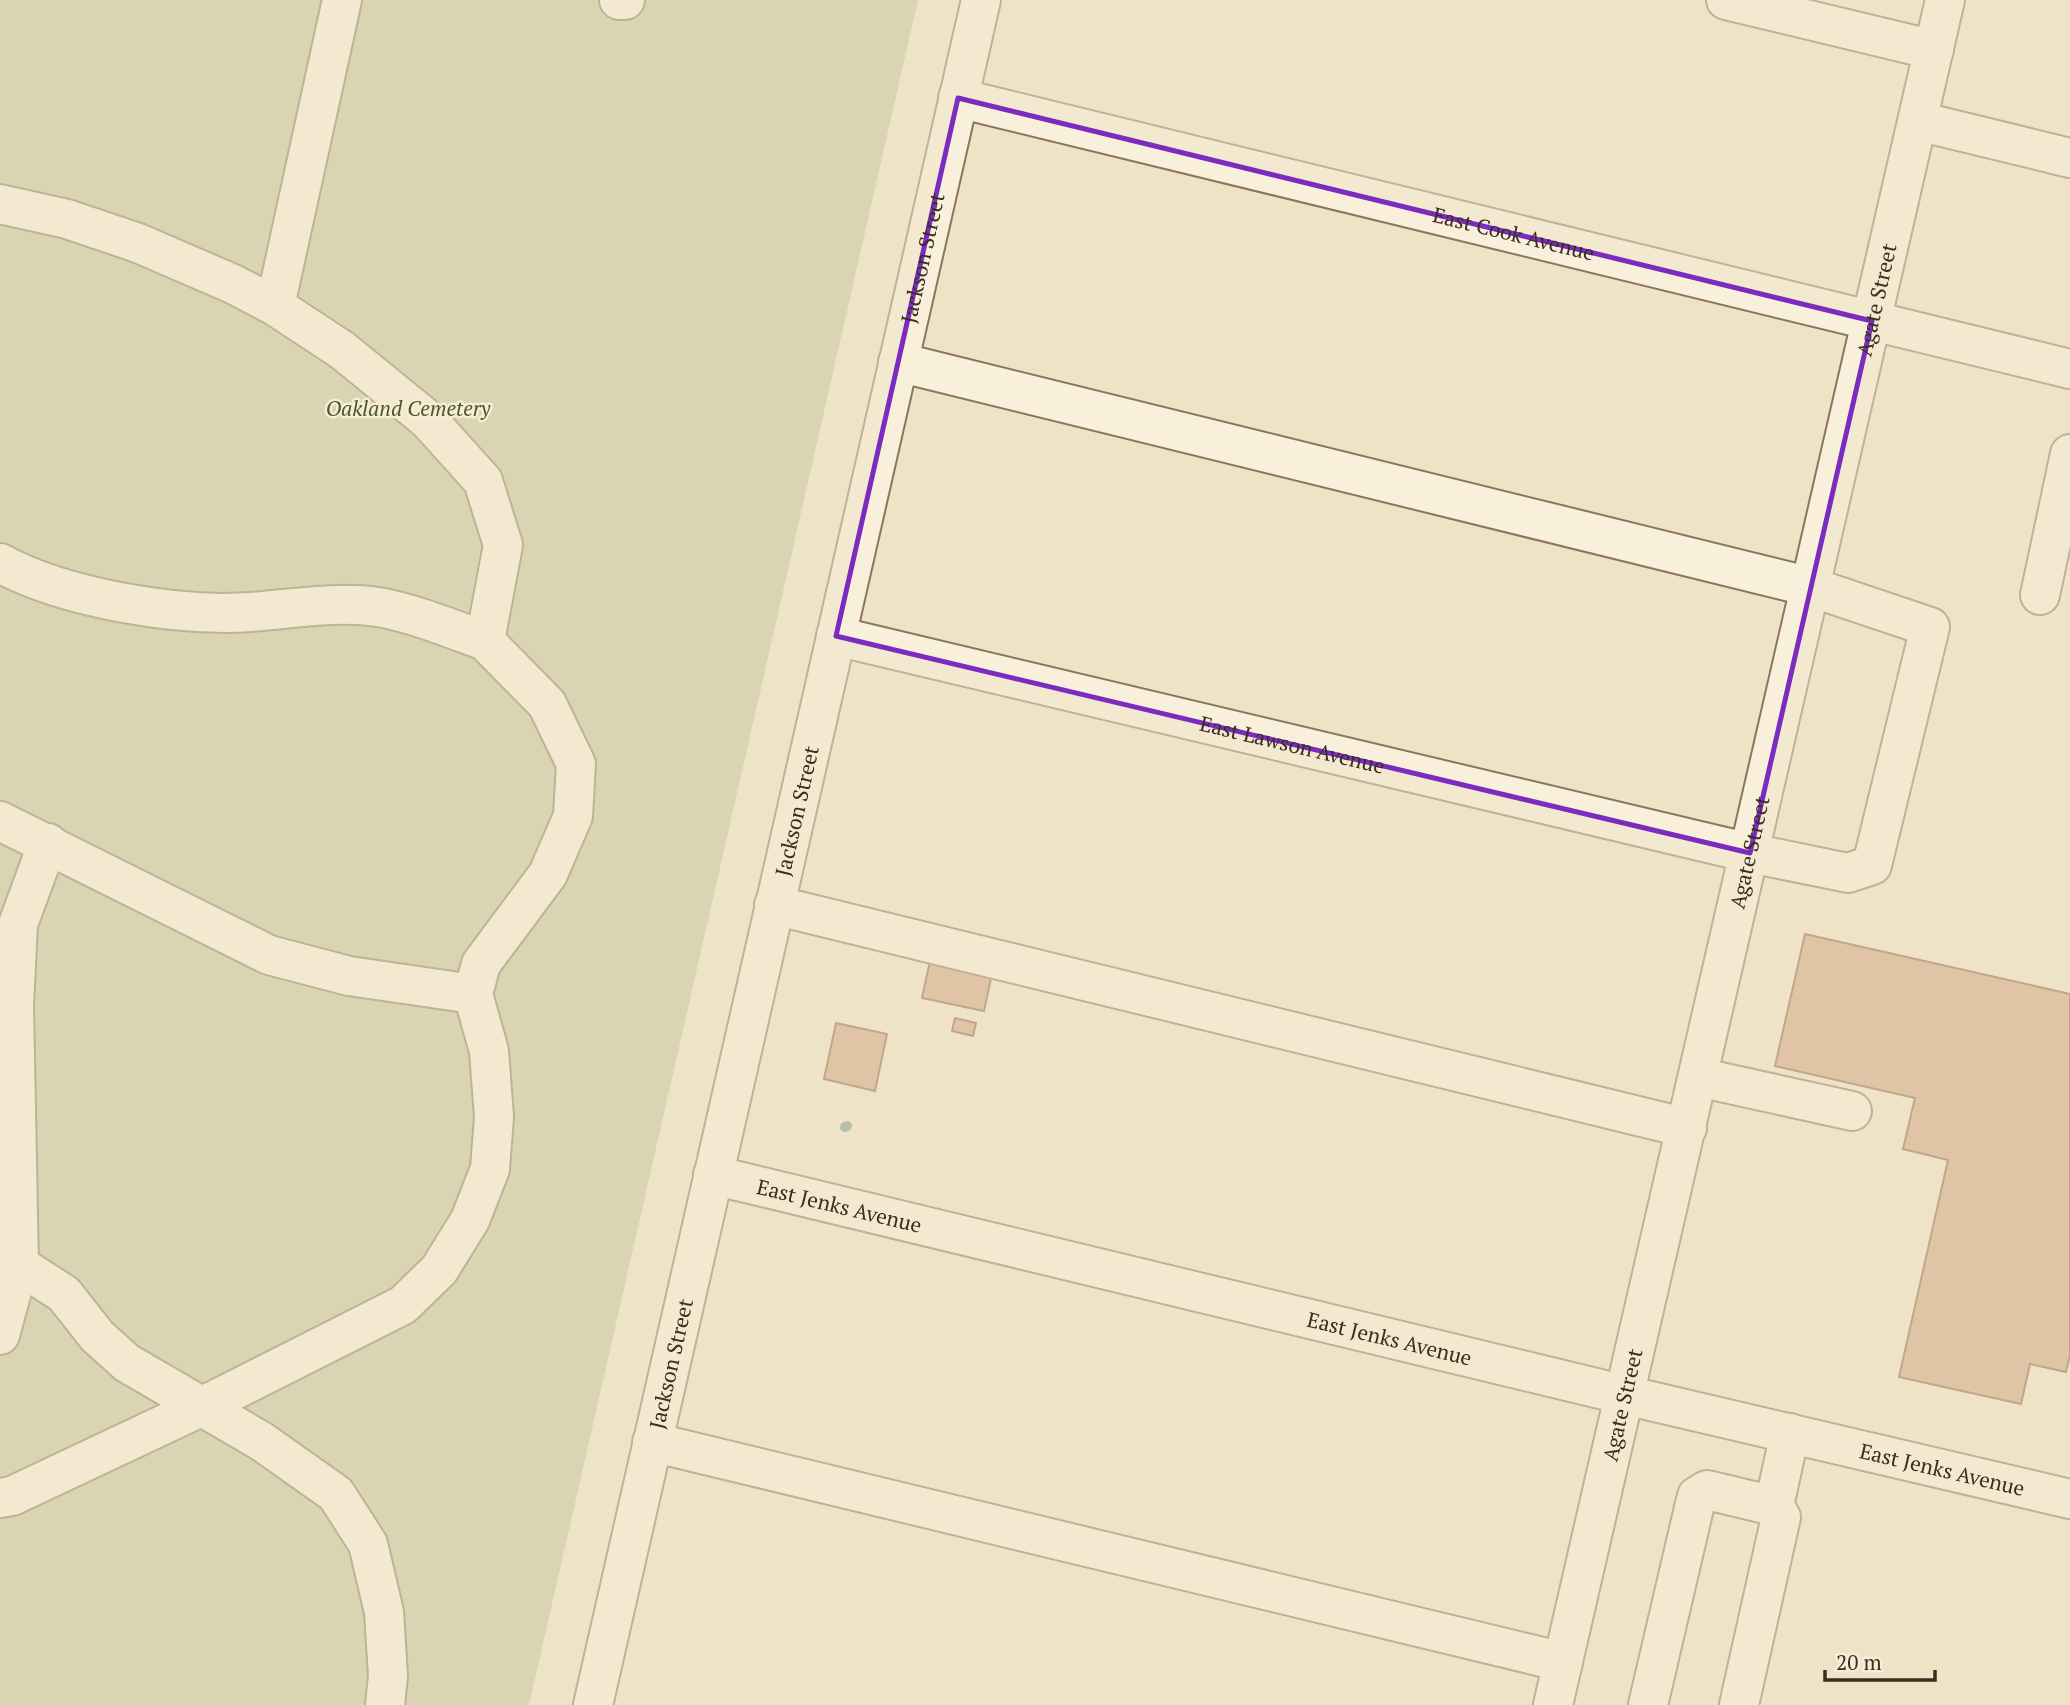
<svg xmlns="http://www.w3.org/2000/svg" width="2070" height="1705" font-family="'PT Serif',serif">
<style>
.cemetery{fill:#bec39a}
.lines{fill:none;stroke-linecap:round;stroke-linejoin:round}
.stream{stroke:#6f9288;stroke-width:10}
.building{fill:#cd9e7d;stroke:#8a5e42;stroke-width:2}
.minor-casing{stroke:#8b755c;stroke-width:42}
.minor{stroke:#f9f0db;stroke-width:38}
.marked{fill:none;stroke:#7b2cbf;stroke-width:5;stroke-linejoin:round}
.labels{text-anchor:middle;dominant-baseline:central;stroke-width:5;stroke-linejoin:round;paint-order:stroke}
.street-label{font-size:21px;fill:#3b2d20;stroke:#f6edd7}
.park-label{font-size:21px;font-style:italic;fill:#4c5827;stroke:#f6edd7}
</style>
<rect width="100%" height="100%" fill="#efe3c7"/>
<!-- cemetery -->
<polygon class="cemetery" points="0,0 918,0 529,1705 0,1705"/>
<g class="lines">
<!-- stream -->
<polyline class="stream" points="845,1127 847,1126"/>
</g>
<!-- building -->
<g class="building">
<polygon points="1805,934 2070,994 2070,1355 2066,1372 2030,1364 2021,1404 1899,1377 1948,1160 1903,1149 1915,1098 1775,1066"/>
<polygon points="931,956 993,969 984,1011 922,998"/>
<polygon points="955,1018 976,1023 973,1036 952,1031"/>
<polygon points="836,1023 887,1034 875,1091 824,1079"/>
</g>
<g class="lines">
<defs>
<g id="minor">
<polyline points="619,0 625,0"/>
<polyline points="1726,0 1934,50"/>
<path id="s1" d="M958 98 2070 369"/>
<polyline points="1918,121 2070,158"/>
<polyline points="0,204 67,219 138,243 233,284 275,306 342,350 428,420 483,481 503,545 485,641 547,704 576,764 573,816 548,874 481,964 473,994 489,1051 494,1117 490,1169 470,1220 439,1270 403,1305 203,1406 12,1496 0,1498"/>
<polyline points="275,306 342,0"/>
<path d="M0 563C64 598 177 617 250 612 293 609 335 601 378 607 413 613 452 629 485 641"/>
<polyline points="2040,595 2070,454"/>
<path id="s2" d="M836 636 1750 853 1848 873 1872 865 1930 627 1811 587 898 362"/>
<polyline points="0,821 269,955 349,976 473,994"/>
<polyline points="774,905 1687,1128"/>
<polyline points="1698,1077 1852,1111"/>
<path id="s3" d="M713 1175 1625 1395 2070 1499"/>
<polyline points="0,1260 19,1265 64,1294 97,1336 127,1363 261,1441 336,1494 368,1544 384,1612 388,1676 385,1705"/>
<polyline points="0,1335 19,1265 14,1005 18,924 48,843"/>
<polyline points="652,1442 1563,1662"/>
<polyline points="1774,1506 1790,1433"/>
<path id="s4" d="M593 1705 981 0"/>
<path id="s5" d="M1553 1705 1945 0"/>
<polyline points="1648,1705 1694,1508 1697,1496 1707,1490 1774,1506 1781,1517 1739,1705"/>
</g>
</defs>
<!-- minor casing -->
<use href="#minor" class="minor-casing"/>
<!-- minor -->
<use href="#minor" class="minor"/>
</g>
<!-- marked area -->
<path d="M0 0H2070V1705H0ZM958 98 1872 321 1750 853 836 636Z" fill="#efe3c7" fill-opacity=".55" fill-rule="evenodd"/>
<path class="marked" d="M958 98 1872 321 1750 853 836 636Z"/>
<g class="labels">
<!-- street labels -->
<g class="street-label">
<text stroke="none"><textPath href="#s1" startOffset="572">East Cook Avenue</textPath></text>
<text stroke="none"><textPath href="#s4" startOffset="1484">Jackson Street</textPath></text>
<text stroke="none"><textPath href="#s5" startOffset="1442">Agate Street</textPath></text>
<text stroke="none"><textPath href="#s2" startOffset="469">East Lawson Avenue</textPath></text>
<text stroke="none"><textPath href="#s4" startOffset="917">Jackson Street</textPath></text>
<text stroke="none"><textPath href="#s5" startOffset="875">Agate Street</textPath></text>
<text stroke="none"><textPath href="#s3" startOffset="130">East Jenks Avenue</textPath></text>
<text stroke="none"><textPath href="#s3" startOffset="696">East Jenks Avenue</textPath></text>
<text stroke="none"><textPath href="#s4" startOffset="350">Jackson Street</textPath></text>
<text stroke="none"><textPath href="#s5" startOffset="308">Agate Street</textPath></text>
<text stroke="none"><textPath href="#s3" startOffset="1264">East Jenks Avenue</textPath></text>
</g>
<!-- park labels -->
<g class="park-label">
<text x="408" y="408">Oakland Cemetery</text>
</g>
</g>
<!-- scale -->
<path d="M1825 1670v10h110v-10" fill="none" stroke="#3b2d20" stroke-width="3.5"/>
<text x="1836" y="1670" font-size="21" fill="#3b2d20" stroke="#f6edd7" stroke-width="5" paint-order="stroke">20 m</text>
</svg>
